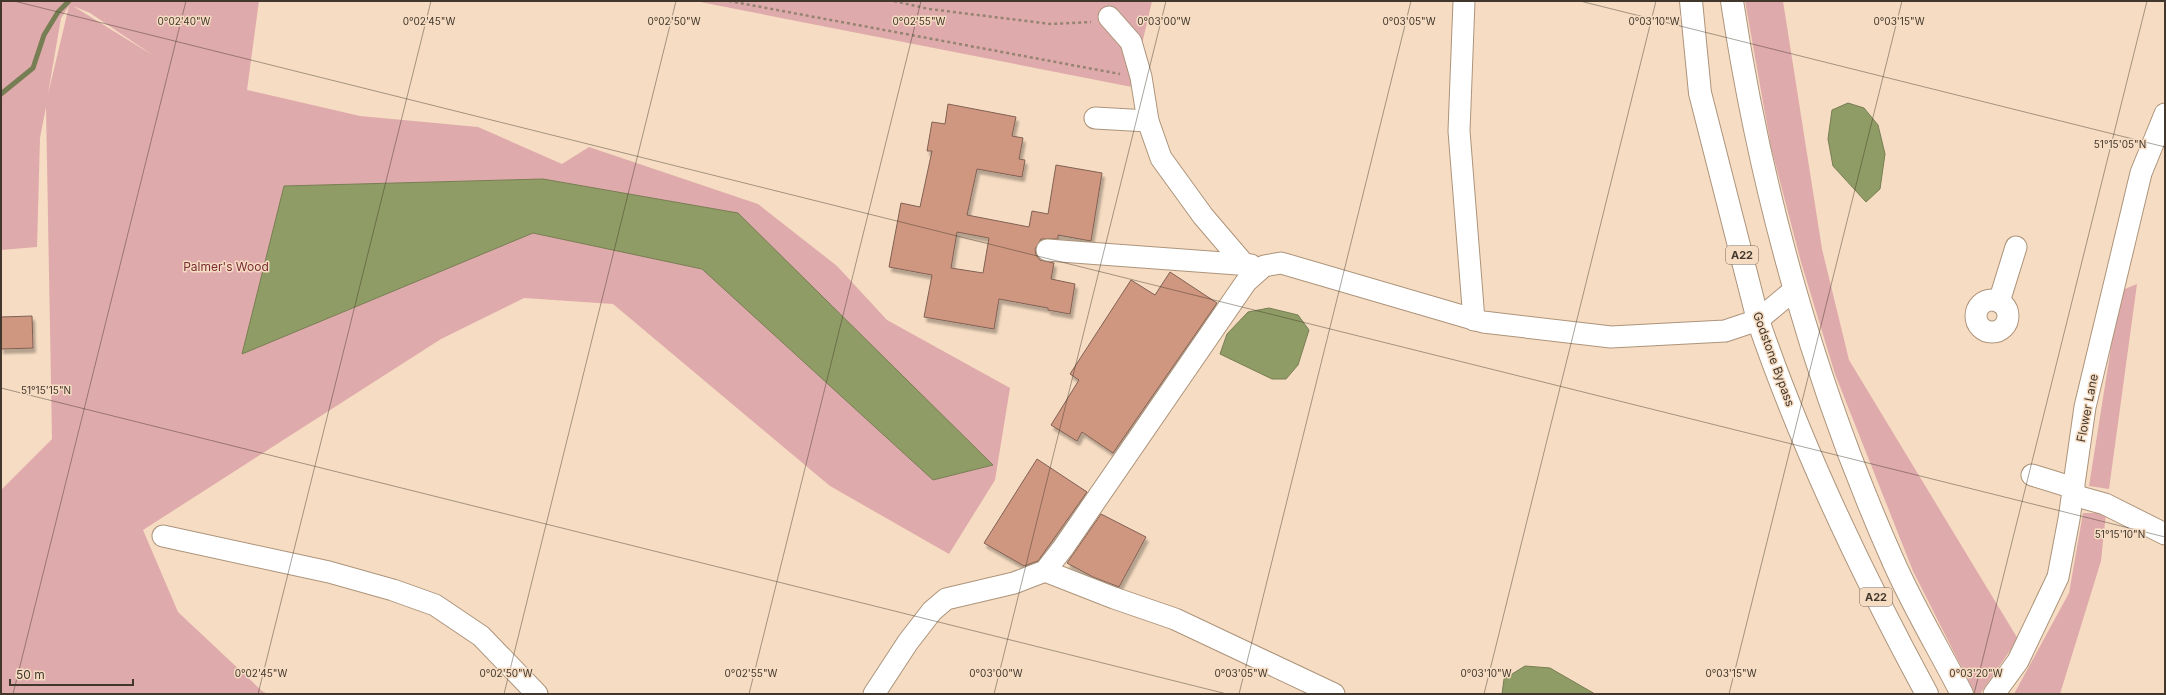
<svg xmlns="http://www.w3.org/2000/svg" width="2166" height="695" font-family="Inter,sans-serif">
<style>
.green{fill:#dfaaab;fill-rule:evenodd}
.water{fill:#909c65;stroke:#787e54}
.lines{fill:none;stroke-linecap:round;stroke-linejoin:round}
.stream{stroke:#787e54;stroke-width:5}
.building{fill:#d09780;stroke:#806054;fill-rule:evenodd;filter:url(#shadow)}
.minor-casing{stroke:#ac947b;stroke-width:23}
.highway-casing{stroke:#ac947b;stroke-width:24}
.path{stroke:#968473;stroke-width:2.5;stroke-dasharray:3 3;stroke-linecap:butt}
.minor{stroke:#fff;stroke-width:21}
.highway{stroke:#fff;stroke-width:22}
.ticks{fill:none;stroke:#41372d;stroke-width:1;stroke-opacity:0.45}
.labels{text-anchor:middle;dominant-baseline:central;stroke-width:3;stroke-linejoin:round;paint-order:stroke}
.shield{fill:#f6dcc2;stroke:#77685a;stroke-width:1}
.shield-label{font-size:11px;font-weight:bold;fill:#41372d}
.park-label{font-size:12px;fill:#782b33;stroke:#f6dcc2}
.street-label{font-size:12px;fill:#41372d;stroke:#f6dcc2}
.ticks-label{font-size:10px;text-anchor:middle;fill:#41372d;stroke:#f6dcc2;stroke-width:3;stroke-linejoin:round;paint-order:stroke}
</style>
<defs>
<filter id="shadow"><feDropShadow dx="2.5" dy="4.5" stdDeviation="1" flood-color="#0004"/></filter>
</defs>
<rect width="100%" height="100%" fill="#f6dcc2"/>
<!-- green -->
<g class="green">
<path d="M1 1H259L247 90 360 116 478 127 562 164 589 147 758 204 837 266 887 320 1010 388 995 480 949 554 830 486 613 304 524 298 441 339 143 530 178 612 262 691 268 694H1V490L52 439 46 107 40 138 37 247 1 250ZM69 6 48 94 61 18ZM73 6 90 13 154 56Z"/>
<polygon points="695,1 1152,1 1132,87"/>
<polygon points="1745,1 1783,1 1822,249 1849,360 2018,639 1980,694 1975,694 1913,571 1835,374 1801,262 1771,147"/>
<polygon points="2137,284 2109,489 2089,486 2120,291"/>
<polygon points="2083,513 2106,513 2101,561 2060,694 2014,694 2069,593"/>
</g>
<!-- water -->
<g class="water">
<polygon points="1848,103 1864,108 1878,125 1885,154 1880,189 1866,202 1833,166 1828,139 1832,110"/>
<polygon points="543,179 738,213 993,465 933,480 702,269 533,233 242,354 284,186"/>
<polygon points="1269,308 1298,315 1309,330 1298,365 1286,379 1272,379 1220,354 1227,334 1248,312"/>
<polygon points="1525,666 1550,668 1595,694 1502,694 1504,679"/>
</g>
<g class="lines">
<!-- stream -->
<polyline class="stream" points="1,94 33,68 44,35 58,12 69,1"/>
</g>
<!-- building -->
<g class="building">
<path d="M948 104 1016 117 1012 136 1023 138 1019 159 1025 160 1022 177 977 169 967 215 1029 227 1032 211 1048 214 1056 165 1102 173 1091 241 1058 235V239H1041L1035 249 1036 255 1040 260 1054 263 1051 279 1075 284 1070 314 1048 310V308L999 299 994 329 924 317 932 275 889 267 901 203 920 207 932 151H927L932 122 945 124ZM957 232 989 238 983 273 951 268Z"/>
<polygon points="1170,272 1217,303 1113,453 1082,432 1077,441 1051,425 1079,380 1070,374 1131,280 1155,295"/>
<polygon points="32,316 33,348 1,349 1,317"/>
<polygon points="1037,459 1087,492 1038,561 1024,566 984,543"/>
<polygon points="1101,514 1146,537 1119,587 1093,577 1067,563"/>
</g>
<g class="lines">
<defs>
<g id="minor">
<polyline points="1464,1 1459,131 1474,320"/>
<polyline points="1109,17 1131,42 1141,77 1148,121 1161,158 1203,216 1244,264"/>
<polyline points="1095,118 1148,121"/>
<polyline points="1047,250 1251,265"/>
<circle cx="1992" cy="316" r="16"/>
<polyline points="1999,302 2016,247"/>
<polyline points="2032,475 2074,488"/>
<polyline points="2073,495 2105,504 2165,534"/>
<polyline points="163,536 329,572 393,590 435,605 481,636 537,694"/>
<polyline points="1045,571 1114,598 1175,619 1334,694"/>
<polyline points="874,694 908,642 932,611 946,599 1014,583 1045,571 1063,548 1246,282 1264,266 1281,263 1483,322 1611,337 1725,331 1758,320 1794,290"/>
<polyline points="1994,694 2018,661 2058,577 2069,519 2085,407 2141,173 2165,114"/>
</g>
<g id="highway">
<path d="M1691 1 1700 93 1758 320C1802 449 1862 574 1927 694"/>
<path d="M1732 1C1761 193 1815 386 1894 563 1914 608 1940 651 1962 694"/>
</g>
</defs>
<!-- minor casing -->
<use href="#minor" class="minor-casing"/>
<!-- highway casing -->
<use href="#highway" class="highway-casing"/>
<!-- path -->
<g class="path">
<polyline points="729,1 1120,74"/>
<polyline points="894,1 929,9 1051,24 1091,22"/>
</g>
<!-- minor -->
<use href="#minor" class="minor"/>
<!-- highway -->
<use href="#highway" class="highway"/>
</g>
<!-- ticks -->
<path class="ticks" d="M14 1 2165 537M1580 1 2165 147M1 388 1227 694M13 694 186 1M258 694 431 1M504 694 676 1M749 694 921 1M994 694 1166 1M1239 694 1411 1M1484 694 1656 1M1729 694 1902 1M1974 694 2147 1"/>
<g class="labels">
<!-- shield labels -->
<g class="shield">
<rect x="1726" y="246" width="32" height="18" rx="3"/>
<rect x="1860" y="588" width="32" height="18" rx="3"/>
</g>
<g class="shield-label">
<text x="1742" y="255">A22</text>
<text x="1876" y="597">A22</text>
</g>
<!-- park labels -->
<g class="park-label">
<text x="226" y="266">Palmer's Wood</text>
</g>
<!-- street labels -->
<g class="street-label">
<text transform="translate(1774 359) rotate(70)">Godstone Bypass</text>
<text transform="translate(2087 408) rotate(-79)">Flower Lane</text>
</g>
</g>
<g class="ticks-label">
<text x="184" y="25">0°02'40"W</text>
<text x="429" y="25">0°02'45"W</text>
<text x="674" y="25">0°02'50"W</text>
<text x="919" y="25">0°02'55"W</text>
<text x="1164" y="25">0°03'00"W</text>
<text x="1409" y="25">0°03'05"W</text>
<text x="1654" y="25">0°03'10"W</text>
<text x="1899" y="25">0°03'15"W</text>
<text x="2120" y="148">51°15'05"N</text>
<text x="46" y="394">51°15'15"N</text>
<text x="2120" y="538">51°15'10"N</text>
<text x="261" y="677">0°02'45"W</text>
<text x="506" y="677">0°02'50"W</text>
<text x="751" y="677">0°02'55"W</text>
<text x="996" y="677">0°03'00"W</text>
<text x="1241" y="677">0°03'05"W</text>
<text x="1486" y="677">0°03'10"W</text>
<text x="1731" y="677">0°03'15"W</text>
<text x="1976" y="677">0°03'20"W</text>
</g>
<!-- border -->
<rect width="2166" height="695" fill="none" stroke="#41372d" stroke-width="4"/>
<!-- scale -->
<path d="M10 679v6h123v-6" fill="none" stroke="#41372d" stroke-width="2"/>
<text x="16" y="679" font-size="12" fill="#41372d" stroke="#f6dcc2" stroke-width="3" paint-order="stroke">50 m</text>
</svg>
